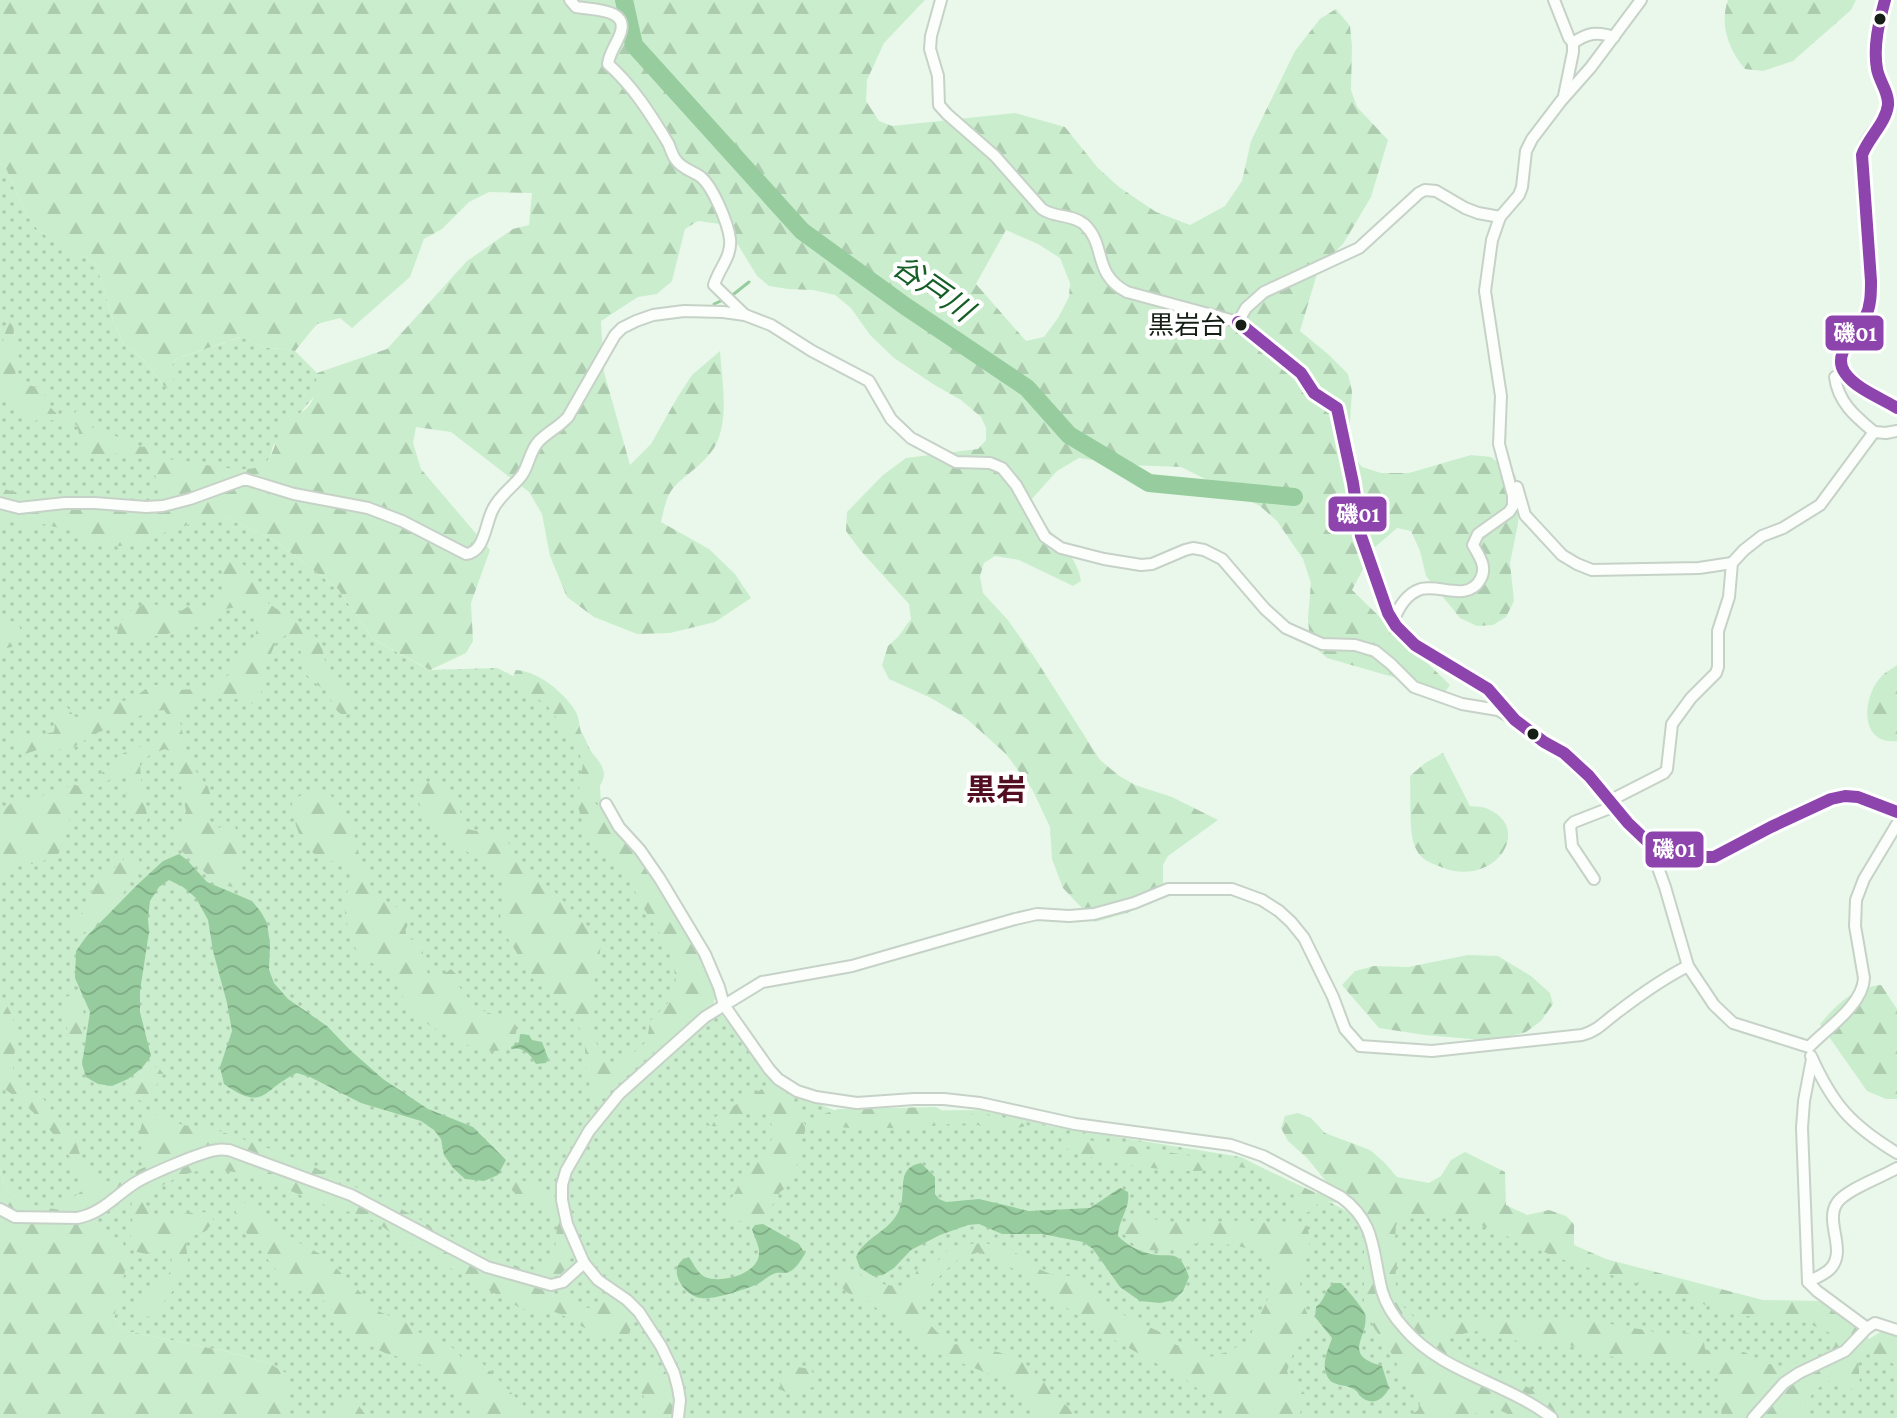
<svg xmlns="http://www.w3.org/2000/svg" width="1897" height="1418" font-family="'Crimson Pro','Noto Sans JP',serif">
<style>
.grass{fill:url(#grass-dots)}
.forest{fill:url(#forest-firs);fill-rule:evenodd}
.water{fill:url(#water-waves)}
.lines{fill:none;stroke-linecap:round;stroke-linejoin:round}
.stream{stroke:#97cc9e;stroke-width:3}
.river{stroke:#97cc9e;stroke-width:18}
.minor-casing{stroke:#c6d2c7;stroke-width:14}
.tertiary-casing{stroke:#c6d2c7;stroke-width:16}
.minor{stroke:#fcfefc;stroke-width:10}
.tertiary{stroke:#fcfefc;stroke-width:12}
.bus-1-casing{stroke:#fff;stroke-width:18}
.bus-1{stroke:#8e44ad;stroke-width:12}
.bus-dot{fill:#151f16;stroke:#fff;stroke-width:3}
.labels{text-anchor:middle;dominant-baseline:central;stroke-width:8;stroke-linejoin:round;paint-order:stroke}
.bus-label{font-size:26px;fill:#151f16;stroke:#fff;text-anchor:end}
.water-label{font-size:30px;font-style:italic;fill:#155f27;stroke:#fff}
.neighbourhood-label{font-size:30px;font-weight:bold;fill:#530e21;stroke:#fff}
.line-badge{stroke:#fff;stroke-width:3}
.badge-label{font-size:22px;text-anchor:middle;font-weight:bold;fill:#fff}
</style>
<defs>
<pattern id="grass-dots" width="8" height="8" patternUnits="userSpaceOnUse" patternTransform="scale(2)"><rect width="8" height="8" fill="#caeecd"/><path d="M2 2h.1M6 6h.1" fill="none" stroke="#adccaf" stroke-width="1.8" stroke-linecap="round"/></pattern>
<pattern id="forest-firs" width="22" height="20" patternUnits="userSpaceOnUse" patternTransform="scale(2)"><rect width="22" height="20" fill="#caeecd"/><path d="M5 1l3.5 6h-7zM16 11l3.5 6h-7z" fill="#adccaf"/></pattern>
<pattern id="water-waves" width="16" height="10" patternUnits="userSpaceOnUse" patternTransform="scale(2)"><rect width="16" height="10" fill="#97cc9e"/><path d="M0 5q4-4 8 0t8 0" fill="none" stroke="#81af87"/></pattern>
</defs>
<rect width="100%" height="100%" fill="#e9f8ea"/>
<!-- grass -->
<path class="grass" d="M0 164 5 166 26 214 38 230 71 253 87 258 97 267 114 323 124 345 143 359 162 384 171 390 169 370 176 359 241 337 264 347 295 351 317 373 316 394 273 446 269 460 261 467 242 470 220 516 247 527 278 543 338 589 373 639 429 670 497 668 544 691 580 728 599 769 601 803 612 827 651 874 704 963 713 1004 781 1088 836 1111 987 1110 1050 1126 1241 1157 1353 1214 1396 1225 1401 1215 1465 1211 1533 1245 1800 1320 1897 1351V1418H287V1374L269 1363 229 1352 126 1331 114 1317 118 1297 61 1210C44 1209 16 1203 6 1187 3 1182 2 1173 0 1168Z"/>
<!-- forest -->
<g class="forest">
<path d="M0 0H925L884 43 867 80 866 101 879 121 892 126 1015 113 1065 127 1097 167 1119 187 1156 212 1190 225 1225 206 1242 181 1251 141 1295 51 1320 19 1336 9 1350 26 1352 46 1351 90 1357 107 1388 140 1371 197 1343 244 1319 267 1300 331 1329 355 1348 374 1352 391 1349 436 1352 455 1362 467 1381 473H1409L1471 455 1491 457 1516 476 1519 495 1518 524 1510 563 1514 601 1506 617 1493 625 1477 626 1460 618 1426 576 1420 551 1411 531 1397 528 1374 548 1352 590 1450 685 1445 692 1327 658 1310 643 1308 618 1311 583 1303 559 1277 521 1260 506 1181 467 1128 465 1079 458 1057 471 1030 501V509C1047 529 1078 555 1081 581L1073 586 1019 560 995 556 984 563 980 576 983 593 1007 619 1033 655 1100 760 1118 775 1135 785 1172 797 1218 820 1168 856 1163 865V888L1147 903 1127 913 1095 922 1063 888 1052 859 1050 827 1032 789 1006 754 967 719 931 698 889 679 882 665 888 646 898 637 911 619 909 604 860 550 846 531 847 512 883 475 906 458 978 449 986 440V428L981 417 961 400 933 384 894 358 870 335 851 308 835 295 813 290 788 289 769 286 757 276 732 235 720 224 698 221 685 229 672 281 657 294 638 297 601 321 604 372 630 465 651 444 677 398 692 375 720 351C722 381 730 421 714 448 704 464 686 474 674 487 666 496 664 510 661 522L709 549 735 574 751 598 715 622 670 633 637 634 594 617 567 597 550 556 542 514 529 492 451 432 416 427 413 443 421 469 490 550 471 603 473 641 466 653 430 670 373 639 338 589 278 543 247 527 220 516 170 530 140 545 120 546 92 544 68 530 43 524 31 529 22 524 0 520V487C28 500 63 491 94 496 104 498 114 504 124 504 140 505 153 499 165 490 155 481 154 466 143 460 134 455 122 452 112 454 97 455 88 461 77 448L79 433 77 425 45 419 34 421 27 417 0 387C0 367 0 337 10 323L14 324 13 341 19 355 15 368 16 378 26 385 38 387 46 396 50 407 62 419 72 417 77 410H84C88 416 88 423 93 428 99 433 99 430 106 432 126 438 126 450 151 446L161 453 162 461C168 460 175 459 181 460 200 463 254 478 267 461 275 452 277 433 286 422 291 416 296 416 302 412 316 403 316 388 317 373L387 349 467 261 513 229 529 225 532 193 489 192 469 202 442 229 424 239 410 277 352 328 340 318 317 324 295 351 264 347 240 337 176 359 169 370 176 385 171 391 162 384 143 359 124 345 114 323 97 267 87 258 71 254 38 230 26 214 5 166 0 164ZM1006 230 1038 244 1060 258 1070 283 1069 297 1058 318 1044 337 1026 341 976 284Z"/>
<path d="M1728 0H1856L1851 10 1793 61 1763 71 1745 69C1729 50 1719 25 1728 0Z"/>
<path d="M236 558 248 569 267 602 316 637 322 648 325 661 338 680 354 697 352 712 344 716 337 711 326 691 311 680 302 669V655L297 643 286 635 275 644 267 663 260 698 251 704C225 695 209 690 184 706L180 721 187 753 195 770 208 787 211 797 204 818 214 829 234 824 238 835V883L232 887C212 881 208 875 193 861 186 854 179 851 175 842L186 811 177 765 172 752 165 749 151 754 140 763 142 793 148 819 144 824 136 821C125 806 123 794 130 776L127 770 121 771 74 806 59 853C45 862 34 865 18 865L4 879 0 886V814L11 803 25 798 40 797 54 789H63L73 784 82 787C86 785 90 784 94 781 105 773 110 760 122 754 138 745 162 744 173 728L171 720 164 710 148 712 122 724 99 732 70 749 37 750 22 755 14 748V742L20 734H44L54 732 56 716 61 708 67 707 74 716 80 718 89 713 135 697 151 685H165L178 690 196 689 215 683 230 674 242 651 254 639 258 626 254 613 244 606 225 609 212 619 195 627 167 634 137 639H124L117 634C120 615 134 607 150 602L177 614 187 607 199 610 210 608 219 598 225 582 221 569 226 560Z"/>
<polygon points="1,616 18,624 22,632 15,646 7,648 0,647"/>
<path d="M1897 665V741C1859 745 1862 697 1881 677 1885 672 1892 669 1897 665Z"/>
<path d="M516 670C538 671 565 693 576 712 580 720 579 728 582 736 591 760 620 768 592 795V799L612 823 618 835 638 856 651 874 704 963 716 996 713 1004 660 1046 604 1097 597 1096 591 1090 587 1076 584 1037 565 1002 533 979 502 929 500 912 506 893 501 878 487 866 458 845 430 822 419 803 416 789 425 782 438 783 459 807 464 827C476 833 486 832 499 830L510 845 521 866 538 881 552 889 594 933 601 944C596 990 576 1021 609 1064H621L647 1041 650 1021 668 1003 676 982 673 962 664 940 639 901 628 874 609 853 591 838 583 824 577 803 583 763 575 743 546 704 516 686 513 676Z"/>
<path d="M1443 753 1470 806C1475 807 1483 806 1488 809 1534 829 1494 889 1441 867 1428 862 1419 859 1414 844 1409 830 1411 792 1410 776L1425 763Z"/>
<path d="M326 791C336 801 348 813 352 826 358 847 363 881 378 896 386 904 396 907 406 910L410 919 405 931 408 940 424 938 422 963 429 975 441 976 451 969 457 975 458 985C466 995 475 1009 489 1013 496 1016 506 1015 512 1020 524 1031 509 1050 496 1051 474 1052 429 1029 415 1013 403 1002 399 985 387 973 377 963 361 961 355 947 349 934 343 913 345 899 346 890 346 897 349 888 353 877 348 869 341 861 309 865 292 829 292 801L305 793Z"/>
<polygon points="128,855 136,855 140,862 116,907 97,926 75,937 71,924 84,911 89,895 96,885"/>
<polygon points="1468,955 1498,956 1531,976 1550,993 1553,1004 1541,1021 1526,1032 1493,1041 1425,1035 1379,1028 1342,985 1355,971 1374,966 1408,967"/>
<path d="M1881 985 1897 1009V1099H1886L1867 1091 1820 1024C1838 1003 1853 988 1881 985Z"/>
<path d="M74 994C87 1006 88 1032 75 1045L70 1042 63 1007 66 997Z"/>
<path d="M0 996C22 1024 15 1038 13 1071L22 1084 42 1097 76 1143 87 1174 100 1182 115 1181 147 1166 138 1138 143 1120 155 1114 169 1118 182 1125 211 1128 282 1153 311 1165 340 1182 371 1192 433 1227 494 1258 537 1273 550 1263 555 1249 557 1227 552 1214 542 1203 520 1199 511 1189 513 1180C546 1181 555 1198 563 1227 566 1239 569 1251 570 1264L560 1275 550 1278 544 1283 552 1294 564 1296 580 1307 590 1308 610 1297 624 1304 634 1318C628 1362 583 1325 562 1315 550 1309 539 1311 527 1310 521 1309 515 1305 510 1302 473 1281 435 1260 399 1238 390 1233 383 1226 374 1221 357 1212 339 1210 322 1204 281 1188 238 1163 193 1172 178 1176 163 1185 149 1193L145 1206 151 1219 189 1213 208 1212 214 1221 206 1231 188 1238 186 1246 189 1270 160 1307 149 1317 138 1315 134 1306C154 1289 188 1272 163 1243L147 1254 137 1252 130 1244 133 1212 131 1200 126 1196C109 1212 105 1214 84 1207L87 1215 123 1243 128 1258 114 1317 126 1331 229 1352 269 1363 287 1374V1418H0V1168C2 1173 3 1182 6 1187 16 1203 44 1208 61 1210L65 1203 82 1191C80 1183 79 1174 75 1166 60 1137 28 1103 0 1086Z"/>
<polygon points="157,1066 163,1073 152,1094 142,1101 132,1098 127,1090 128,1079 140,1076"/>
<path d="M767 1086H774C783 1097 797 1103 800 1119L805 1124V1132L800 1141 802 1158 796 1166 787 1187 780 1192 768 1213 759 1221 750 1224 730 1218C724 1208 729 1203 734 1194 737 1189 740 1182 743 1177 759 1153 787 1142 764 1110 749 1110 739 1119 727 1127L711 1126 707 1122Z"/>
<polygon points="936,1107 948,1114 987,1115 1029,1125 1014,1129 960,1123 903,1129 875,1127 849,1128 834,1126 820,1132 814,1129 812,1124 813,1118 838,1109"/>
<path d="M1298 1113 1311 1118 1325 1133 1370 1150 1384 1162 1397 1177 1429 1183 1441 1176 1451 1160 1465 1152 1505 1172 1506 1205 1527 1215 1549 1210 1566 1216 1574 1224V1245L1606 1259 1763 1300 1823 1301 1861 1328 1869 1339 1882 1331 1897 1335V1366L1879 1356 1866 1351 1858 1359 1860 1385 1853 1390 1833 1379C1815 1388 1806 1398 1801 1418H1721L1723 1394 1715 1371 1689 1362 1676 1360 1656 1361 1614 1357 1590 1352 1567 1344 1545 1345 1518 1341 1477 1331 1452 1336 1447 1340V1350C1460 1362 1478 1364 1493 1371 1523 1384 1552 1398 1577 1418H1517L1497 1409 1472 1414 1465 1418H1407L1418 1410 1421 1399 1400 1370 1388 1347 1374 1328 1364 1303V1230L1342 1204 1321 1200 1311 1211 1303 1214 1298 1211C1296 1201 1300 1193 1289 1189L1284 1192 1274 1188C1270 1176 1258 1170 1246 1168 1228 1165 1207 1172 1189 1171 1163 1171 1079 1160 1061 1145V1140L1074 1138 1226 1161 1238 1159 1258 1166 1314 1192 1333 1197 1334 1191 1307 1158 1288 1141 1281 1128 1285 1116ZM1434 1215 1460 1216 1558 1258 1737 1315 1808 1323 1830 1333 1835 1345 1828 1355 1781 1366 1769 1364 1744 1352 1715 1353 1705 1349 1704 1342 1699 1336 1691 1333 1673 1335 1605 1323 1581 1317 1528 1318 1516 1322 1502 1321 1481 1315C1468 1322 1455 1315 1440 1319 1439 1319 1428 1324 1427 1324L1414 1317 1403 1306 1397 1293 1395 1278 1399 1247 1395 1238 1396 1225 1406 1219Z"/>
<polygon points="241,1200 298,1242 324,1256 380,1312 403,1321 423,1335 449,1344 461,1357 479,1360 536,1418 478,1418 450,1384 430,1369 410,1360 385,1353 358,1340 341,1324 326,1302 289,1286 237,1221 234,1203"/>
<path d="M1130 1216 1196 1225 1244 1220 1275 1224 1297 1221 1307 1226C1313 1248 1307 1250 1302 1270 1297 1288 1303 1310 1314 1325L1313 1334 1296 1345 1287 1371 1291 1383 1301 1389 1305 1394 1300 1414 1302 1418H1236L1226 1407 1207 1396 1185 1379 1105 1335 1043 1291 1018 1271 979 1252 959 1259 946 1270 931 1285 921 1303 924 1318 938 1333 955 1344 998 1352 1021 1360 1044 1382 1051 1394 1068 1407 1075 1418H1044L1002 1379 936 1353 867 1301 848 1293 837 1284 839 1277 844 1270 851 1269C868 1281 891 1290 911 1284 919 1267 916 1263 937 1262L948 1250 956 1245 983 1243 1009 1247 1032 1266 1053 1275 1070 1276 1083 1288 1098 1294 1109 1308 1160 1332 1176 1345H1186L1194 1340 1200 1345 1198 1354 1207 1358 1230 1351 1248 1340 1267 1301 1274 1277 1271 1258C1246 1245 1218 1241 1189 1244 1183 1245 1177 1248 1171 1249 1150 1253 1132 1250 1122 1230L1125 1222Z"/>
<path d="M661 1367C675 1379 676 1401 672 1418H655V1414L639 1389 638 1374 648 1369Z"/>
<polygon points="798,1367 810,1369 817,1378 813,1387 789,1393 781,1390 780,1382"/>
<path d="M352 1397C359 1404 362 1412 369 1418H333L334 1408 340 1403Z"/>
</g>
<!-- water -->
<g class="water">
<path d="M179 854 187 860 207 882 252 901 261 912 267 923 270 944 269 970 274 983 288 999 327 1026 349 1049 383 1079 428 1109 473 1127 506 1160 498 1175 484 1181 465 1179 453 1168 444 1155 441 1139 434 1130 421 1121 361 1103 310 1077 297 1073C262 1089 265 1113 224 1084L220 1067 232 1031 227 1003 213 951 208 920 196 898 183 887 169 880 159 887 150 901 148 918 149 932 140 991V1012L151 1056 142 1068 128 1079 112 1086 98 1084 86 1077 82 1064 90 1012 75 978 76 951 86 937 138 884 163 861Z"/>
<path d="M520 1034 529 1035 532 1040 542 1042 548 1058 546 1063 536 1064C531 1055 523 1046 511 1049V1047L519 1042Z"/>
<path d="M921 1163 935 1177V1194L939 1199 946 1202 979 1199 1029 1211 1090 1208 1120 1188 1128 1192C1131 1208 1118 1220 1118 1236 1126 1244 1136 1250 1147 1253 1170 1260 1178 1245 1189 1277L1183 1291 1174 1300 1160 1303 1140 1301 1120 1287 1093 1249 1083 1242 1042 1234H1002L979 1224 968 1225 940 1235 911 1250 894 1268 883 1275 873 1276 860 1268 856 1257C865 1236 890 1232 899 1210 908 1192 894 1168 921 1163Z"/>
<path d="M763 1224 799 1244 805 1254C801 1260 796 1269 789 1272 784 1274 781 1272 776 1273 768 1275 763 1282 755 1285 743 1290 714 1300 701 1298 682 1296 664 1264 689 1257 694 1264 697 1273 705 1277 721 1284 758 1274 759 1254 760 1246 754 1237 752 1229L755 1225Z"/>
<path d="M1334 1283H1341C1346 1288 1363 1308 1365 1314 1370 1337 1340 1354 1382 1366L1389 1388C1383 1401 1371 1407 1359 1395 1358 1393 1357 1391 1355 1390 1346 1383 1333 1388 1327 1376 1321 1363 1328 1350 1332 1338L1315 1317 1316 1307C1327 1298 1323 1291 1334 1283Z"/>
</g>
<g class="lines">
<!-- stream -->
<polyline class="stream" points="714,304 730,297 749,282"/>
<!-- river -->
<polyline class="river" points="624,0 634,45 802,231 905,306 1027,388 1069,435 1149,483 1294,497"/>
<defs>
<g id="minor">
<path d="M570 0 576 7C594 10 634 8 618 39 614 48 609 55 608 64 633 86 651 115 668 143 671 149 672 155 676 160 682 169 693 171 701 177 713 187 728 223 730 239 732 257 719 268 714 285L745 315"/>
<path d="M941 0 931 36 930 49 938 76 939 105 947 114 995 156 1042 209C1054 218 1072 214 1084 224 1107 245 1092 274 1127 292L1238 322 1246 308 1264 292 1359 248 1419 193 1425 190 1436 191 1465 208 1478 213 1500 217 1519 195 1522 187 1526 151 1532 139 1561 101 1591 67 1641 0"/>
<path d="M1554 0 1569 38 1573 43C1587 33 1597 31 1614 37"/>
<polyline points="1564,96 1573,52 1573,43"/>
<polyline points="1238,322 1301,373 1314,393 1337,408 1353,483 1361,536 1390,617 1411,642 1488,689 1511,715"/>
<path d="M1835 377C1838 402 1855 416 1874 432"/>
<polyline points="1517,487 1525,515 1562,555 1577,564 1592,570 1699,568 1732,563"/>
<path d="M0 503 19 508 65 503H95L146 507 163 506 190 499 245 479 294 494 368 508 402 521 466 554C485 552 485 524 493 509 500 495 513 487 522 475 529 465 530 450 539 441 548 432 559 427 568 417L615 335 622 328 636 321 653 315 684 311 723 312 745 315 771 325 812 351 869 381 891 419 911 438 956 462 990 463 1002 468 1016 485 1045 537 1061 548 1104 559 1141 565 1152 564 1185 550 1193 548 1204 550 1222 559 1265 609 1286 628 1322 644 1355 645 1375 651 1391 664 1414 687 1462 704 1498 710 1515 720 1544 742 1564 753 1589 776 1628 823 1649 843 1665 887 1688 966 1714 1005 1733 1023 1809 1047C1826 1029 1863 1005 1864 978L1855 926 1856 900 1864 879 1897 824"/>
<path d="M1393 621C1399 607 1406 594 1421 589 1440 584 1467 602 1480 580 1488 567 1479 556 1473 545L1478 534 1509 512 1513 506V496L1499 444 1501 396 1485 291 1492 240 1500 217"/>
<polyline points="1611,800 1664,773 1667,769 1672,724 1691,698 1716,673 1718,667 1718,631 1729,597 1732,563 1744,550 1762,536 1783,528 1820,505 1874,432 1886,433 1897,431"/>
<path d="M606 804 619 827 640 850 660 879 705 954 719 987 724 1005 769 1069 778 1079 797 1091 816 1097 857 1103 914 1099H944L980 1103 1075 1124 1231 1145 1263 1156 1341 1197C1377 1223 1372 1253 1382 1291 1386 1305 1394 1317 1404 1328 1442 1373 1508 1383 1552 1418"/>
<polyline points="1649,843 1672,848 1703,857 1714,857 1771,827 1831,799 1845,796 1858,797 1897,812"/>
<polyline points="1594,879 1572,846 1570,826 1574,822 1615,806"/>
<path d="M1811 1056C1833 1105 1851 1125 1897 1153"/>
<path d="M0 1209 15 1217 77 1218C101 1214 115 1196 135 1183 148 1175 203 1151 217 1150 221 1149 225 1150 229 1150L351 1195 487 1267 551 1285 563 1282 584 1263"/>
<polyline points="1808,1282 1802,1128 1804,1101 1812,1059"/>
<path d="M1867 1328 1817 1291 1808 1282C1815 1278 1824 1275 1830 1269 1848 1251 1824 1222 1837 1203 1845 1190 1882 1177 1897 1168"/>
<path d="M678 1418 680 1400 678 1388 674 1373 661 1346 639 1312 627 1300 598 1280 584 1263 567 1224 562 1200V1185L566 1171 589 1131 619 1094 705 1017 762 982 852 966 1015 919 1037 914 1069 916 1094 914 1134 903 1168 889H1232L1262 900 1279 911 1291 922 1304 938 1333 997 1345 1029 1360 1046 1432 1051 1582 1035C1598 1031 1606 1020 1619 1011 1640 995 1664 978 1688 966"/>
<polyline points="1753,1418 1784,1383 1799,1373 1845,1351 1867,1328 1875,1323 1897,1330"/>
</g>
<path id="tertiary" d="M1885 0C1879 21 1874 48 1877 69 1879 81 1889 92 1888 105 1886 122 1866 136 1862 155L1871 281C1871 294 1871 306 1865 318 1857 333 1831 355 1845 373 1856 386 1882 399 1897 408"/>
</defs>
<!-- minor casing -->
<use href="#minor" class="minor-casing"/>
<!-- tertiary casing -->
<use href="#tertiary" class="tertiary-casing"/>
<!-- minor -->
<use href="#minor" class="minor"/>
<!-- tertiary -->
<use href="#tertiary" class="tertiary"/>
<defs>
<g id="bus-1">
<path d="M1885 0C1879 22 1873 46 1877 69 1879 81 1889 92 1888 105 1886 123 1868 138 1862 155L1871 281C1871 293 1871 306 1865 318 1857 334 1831 354 1845 373 1856 389 1881 398 1897 408"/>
<polyline points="1238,322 1301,373 1314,393 1337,408 1353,483 1361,536 1388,613 1396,626 1415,645 1488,689 1515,720 1544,742 1564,753 1589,776 1628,823 1649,843 1703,857 1714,857 1771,827 1831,799 1845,796 1858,797 1897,812"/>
</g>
</defs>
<!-- bus-1 casing -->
<use href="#bus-1" class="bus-1-casing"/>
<!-- bus-1 -->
<use href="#bus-1" class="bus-1"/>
</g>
<!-- markers -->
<g class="bus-dot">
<circle cx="1880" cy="19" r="7"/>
<circle cx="1241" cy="325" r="7"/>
<circle cx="1533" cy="734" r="7"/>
</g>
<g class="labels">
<!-- bus labels -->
<g class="bus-label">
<text x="1226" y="325">黒岩台</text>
</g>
<!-- water labels -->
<g class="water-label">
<text transform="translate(933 288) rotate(35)">谷戸川</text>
</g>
<!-- neighbourhood labels -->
<g class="neighbourhood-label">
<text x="996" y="789">黒岩</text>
</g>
</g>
<g class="line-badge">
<rect x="1824" y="314" width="61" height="38" rx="8" fill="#8e44ad"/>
<rect x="1327" y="495" width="61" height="38" rx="8" fill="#8e44ad"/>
<rect x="1644" y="830" width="61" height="39" rx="8" fill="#8e44ad"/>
</g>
<g class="badge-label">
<text x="1855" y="341">磯01</text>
<text x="1358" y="522">磯01</text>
<text x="1674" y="857">磯01</text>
</g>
</svg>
